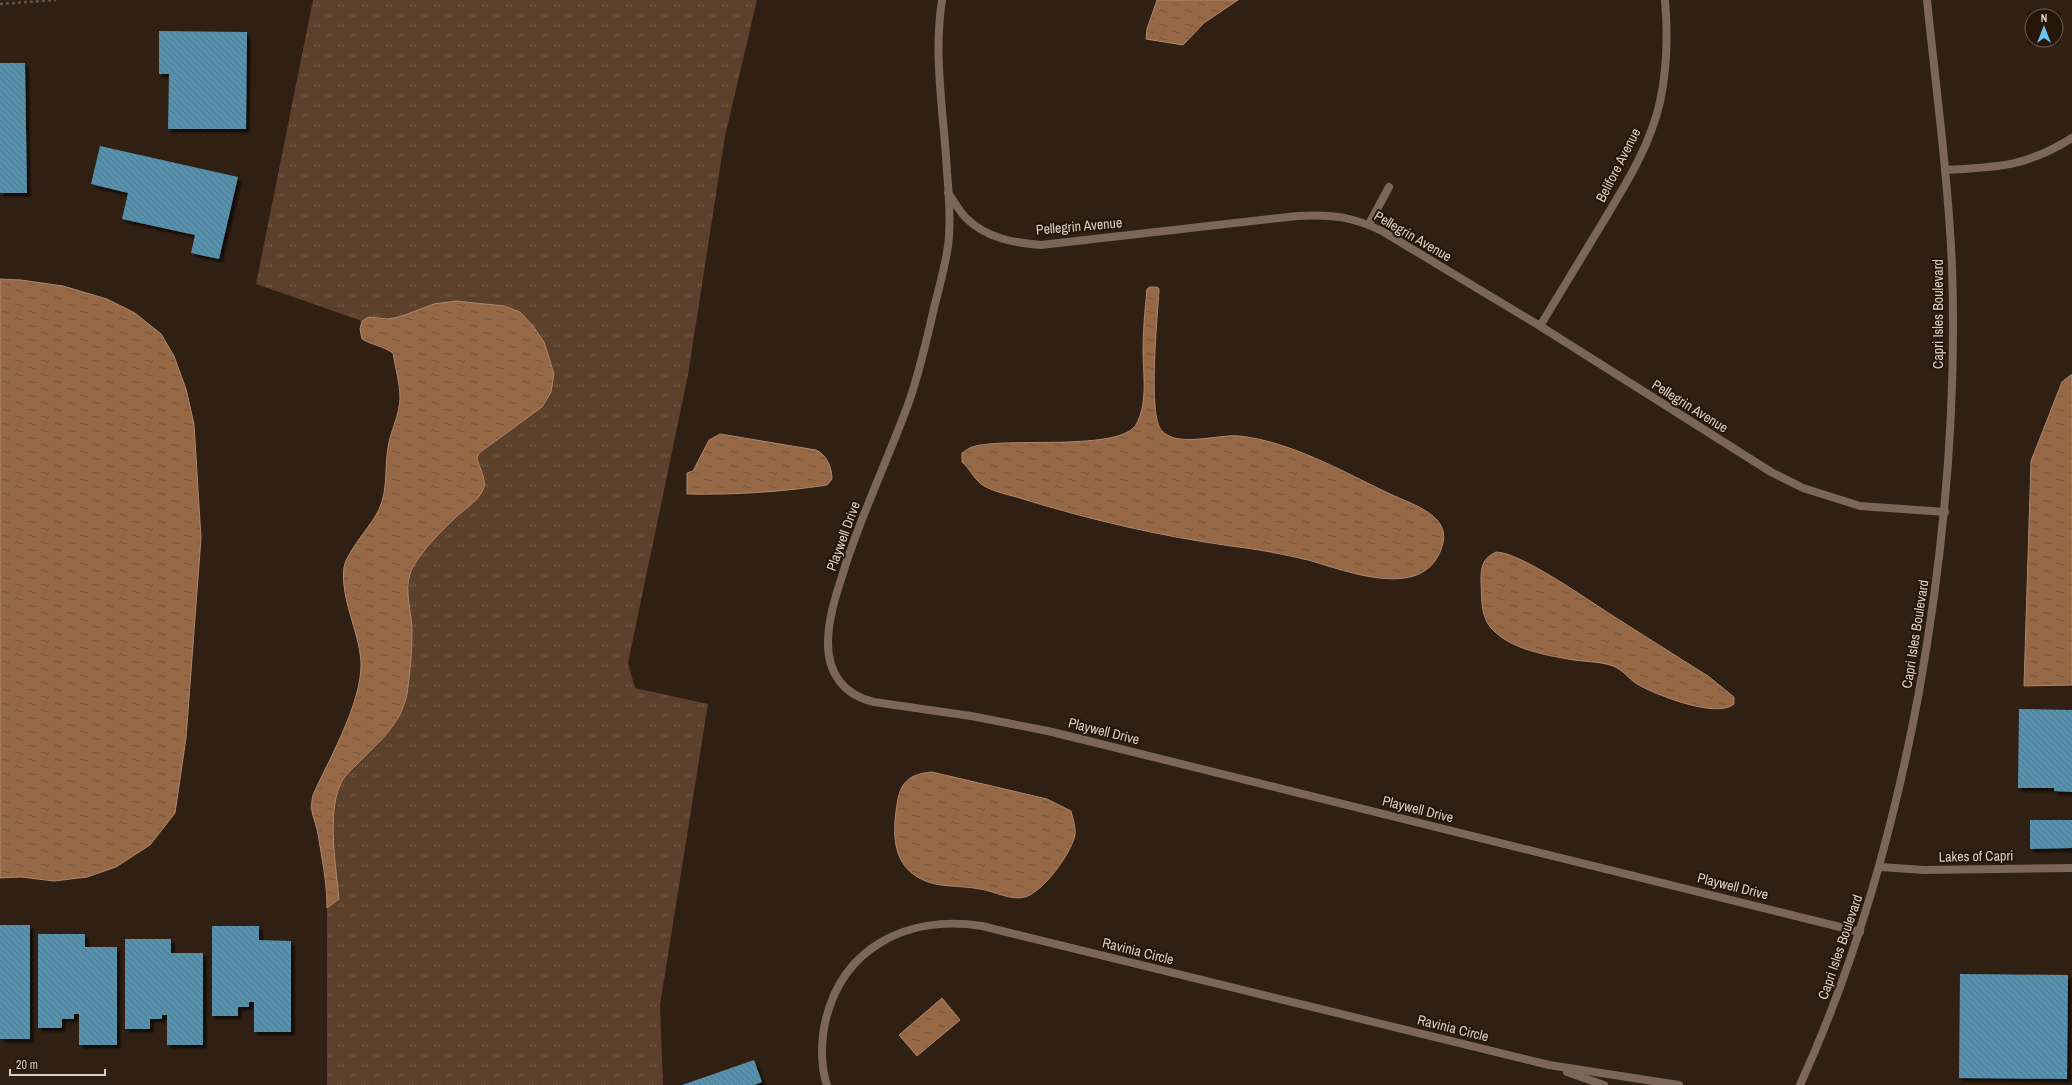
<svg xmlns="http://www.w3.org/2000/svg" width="2072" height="1085" font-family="'Archivo Narrow',sans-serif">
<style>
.grass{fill:url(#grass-tufts)}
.water{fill:url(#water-ripples);stroke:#ab876c}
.building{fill:url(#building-back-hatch);filter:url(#shadow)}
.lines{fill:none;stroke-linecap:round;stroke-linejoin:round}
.path{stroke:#635449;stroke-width:2.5;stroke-dasharray:3 3;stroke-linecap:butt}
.minor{stroke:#7b6657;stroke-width:8}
.tertiary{stroke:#7b6657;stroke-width:8}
.labels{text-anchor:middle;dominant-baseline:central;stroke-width:4;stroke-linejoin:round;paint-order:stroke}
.street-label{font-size:14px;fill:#dacfc6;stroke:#261609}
</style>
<defs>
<pattern id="grass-tufts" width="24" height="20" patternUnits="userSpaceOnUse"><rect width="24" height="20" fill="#5c402b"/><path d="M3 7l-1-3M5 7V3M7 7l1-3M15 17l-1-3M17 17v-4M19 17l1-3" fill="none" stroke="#735b48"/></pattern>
<pattern id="water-ripples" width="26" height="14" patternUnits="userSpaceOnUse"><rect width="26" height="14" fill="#976845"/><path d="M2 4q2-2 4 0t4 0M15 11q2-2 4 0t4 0" fill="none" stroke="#755741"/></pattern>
<pattern id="building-back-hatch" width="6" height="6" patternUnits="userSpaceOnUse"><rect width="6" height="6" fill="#5592b0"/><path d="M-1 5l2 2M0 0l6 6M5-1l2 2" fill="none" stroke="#4f798d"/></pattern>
<filter id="shadow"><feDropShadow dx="3.5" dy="3.5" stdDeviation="1" flood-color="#0009"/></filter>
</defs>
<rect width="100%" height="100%" fill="#301f13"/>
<!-- grass -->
<path class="grass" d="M313 0H757L725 136 688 375 628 663 635 688 708 704 660 1005 663 1085H327V883L317 829 310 808 313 795C330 757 362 703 361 662 359 630 340 599 344 567 347 552 368 529 376 515 389 494 384 471 388 448 390 432 400 414 400 398 400 383 395 367 393 353 383 346 372 345 362 339L360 329 362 321 256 284Z"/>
<!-- water -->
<g class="water">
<polygon points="1157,0 1238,0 1204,23 1183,45 1146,39 1147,29"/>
<polygon points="0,279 21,280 63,286 107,299 135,313 161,334 174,356 186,389 194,424 201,538 186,738 175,813 150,845 116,867 87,877 54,881 21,877 0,878"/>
<path d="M1150 287H1157L1159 289C1158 314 1147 416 1162 431 1178 448 1217 434 1239 436 1289 441 1342 471 1386 492 1407 503 1450 513 1443 543 1428 604 1347 571 1308 560 1283 554 1257 549 1231 546 1160 536 1091 520 1023 499 1011 495 992 492 981 484 973 478 970 468 962 462V453C965 451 969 448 972 447 1005 436 1123 453 1137 423 1148 401 1143 373 1143 350 1143 330 1145 310 1147 289Z"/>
<path d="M456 301 504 306 520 312 533 326 544 342 554 374 551 392 542 407 479 453 477 458C479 468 486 477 484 487 481 500 461 511 453 520 440 532 415 558 410 574 404 591 412 613 412 631 412 652 410 674 407 694 401 724 379 742 359 762 352 769 344 776 340 785 327 816 336 866 339 899L327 908C327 882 322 859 318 834 315 817 309 813 313 795 330 757 362 703 361 662 359 630 340 599 344 567 347 552 368 529 376 515 389 493 384 471 388 448 390 432 400 414 400 398 400 383 395 367 393 353 383 346 372 345 362 339L360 329 362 321 369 317 388 319 399 317 434 304Z"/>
<polygon points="2072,374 2072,685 2024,686 2031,461 2062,382"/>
<path d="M720 434 816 450C827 455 832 468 832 479L827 485C781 492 734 495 687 494V473L693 471 709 440Z"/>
<path d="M1496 552C1520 552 1588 600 1610 614 1643 635 1676 656 1708 676L1734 697V704C1717 719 1656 695 1637 684 1629 679 1622 669 1613 666 1599 661 1583 662 1568 659 1545 655 1513 649 1495 632 1480 619 1482 600 1481 582 1481 567 1482 559 1496 552Z"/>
<path d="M932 772 1047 799 1071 811C1073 819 1076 828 1075 835 1071 854 1043 892 1025 897 1011 901 994 891 980 889 966 886 949 887 935 884 894 874 891 840 897 805 900 782 909 774 932 772Z"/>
<polygon points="942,998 960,1020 917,1056 899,1035"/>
</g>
<!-- building -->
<g class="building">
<polygon points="159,31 247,32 246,129 168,129 169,74 159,74"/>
<polygon points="0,63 25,63 27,193 0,193"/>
<polygon points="100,146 238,177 219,259 191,253 195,235 122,219 128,193 91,184"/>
<polygon points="2019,709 2072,710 2072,792 2054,791 2054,788 2018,788"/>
<polygon points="2030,820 2072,820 2072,848 2030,849"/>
<rect x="0" y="925" width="30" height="114"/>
<polygon points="212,926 259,926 259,940 291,941 291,1032 254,1032 254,1002 249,1002 249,1007 238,1007 238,1016 212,1016"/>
<polygon points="38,934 85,934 85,947 117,947 117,1045 79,1045 79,1014 74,1014 74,1019 62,1019 62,1028 38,1028"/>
<polygon points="125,939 171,939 171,953 203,953 203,1045 167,1045 167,1015 162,1015 162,1019 150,1019 150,1029 125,1029"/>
<polygon points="1960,974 2068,975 2067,1079 1959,1078"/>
<polygon points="754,1060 762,1082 754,1085 682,1085"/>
</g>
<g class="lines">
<!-- path -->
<polyline class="path" points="0,4 56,0"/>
<!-- minor -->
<g class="minor">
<path d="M942 0C933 57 944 114 947 172 949 194 951 224 948 246 945 267 939 288 934 308 927 339 920 369 910 399 889 458 861 514 843 573 836 595 828 619 828 643 828 674 844 695 874 702L971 716 1048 731 1860 932"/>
<path d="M1945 170C1998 167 2026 167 2072 138"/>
<path d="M948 193C954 201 959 211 966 218 986 238 1014 243 1041 245L1297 216C1330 214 1351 216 1382 231L1540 326 1771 472 1803 488 1860 506 1945 512"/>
<polyline points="1369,224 1389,187"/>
<path d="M1540 326C1561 291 1582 257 1603 222 1626 184 1650 146 1660 102 1667 69 1668 34 1665 0"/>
<polyline points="1880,867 1924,870 2072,868"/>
<polyline points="1567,1072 1604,1085"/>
<path d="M827 1085C821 1068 821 1045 824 1028 839 948 907 914 982 926L1549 1065 1679 1085"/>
</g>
<!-- tertiary -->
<path class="tertiary" d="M1800 1085C1857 960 1894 827 1919 692 1944 551 1957 409 1952 266 1948 177 1936 88 1927 0"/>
</g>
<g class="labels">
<!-- street labels -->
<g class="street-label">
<text transform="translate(1618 165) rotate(-63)">Belifore Avenue</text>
<text transform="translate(1079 226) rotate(-5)">Pellegrin Avenue</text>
<text transform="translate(1413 236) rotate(30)">Pellegrin Avenue</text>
<text transform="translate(1938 314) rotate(-90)">Capri Isles Boulevard</text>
<text transform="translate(1690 406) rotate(32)">Pellegrin Avenue</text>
<text transform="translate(843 536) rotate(-70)">Playwell Drive</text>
<text transform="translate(1915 634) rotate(-81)">Capri Isles Boulevard</text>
<text transform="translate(1104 731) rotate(14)">Playwell Drive</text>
<text transform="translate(1418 809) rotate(14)">Playwell Drive</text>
<text transform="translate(1976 856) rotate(-1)">Lakes of Capri</text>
<text transform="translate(1733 886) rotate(14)">Playwell Drive</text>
<text transform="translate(1840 947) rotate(-71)">Capri Isles Boulevard</text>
<text transform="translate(1138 951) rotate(14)">Ravinia Circle</text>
<text transform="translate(1453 1028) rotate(14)">Ravinia Circle</text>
</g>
</g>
<!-- north arrow -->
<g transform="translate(2044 28)"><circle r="19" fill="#261609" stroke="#6e6055"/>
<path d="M0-3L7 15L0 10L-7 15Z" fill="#69c4f1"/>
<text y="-6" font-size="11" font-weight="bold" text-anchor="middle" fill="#dacfc6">N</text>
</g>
<!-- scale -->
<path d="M10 1069v6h95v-6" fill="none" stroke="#dacfc6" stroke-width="2"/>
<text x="16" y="1069" font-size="12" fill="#dacfc6" stroke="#261609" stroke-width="3" paint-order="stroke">20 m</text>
</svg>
